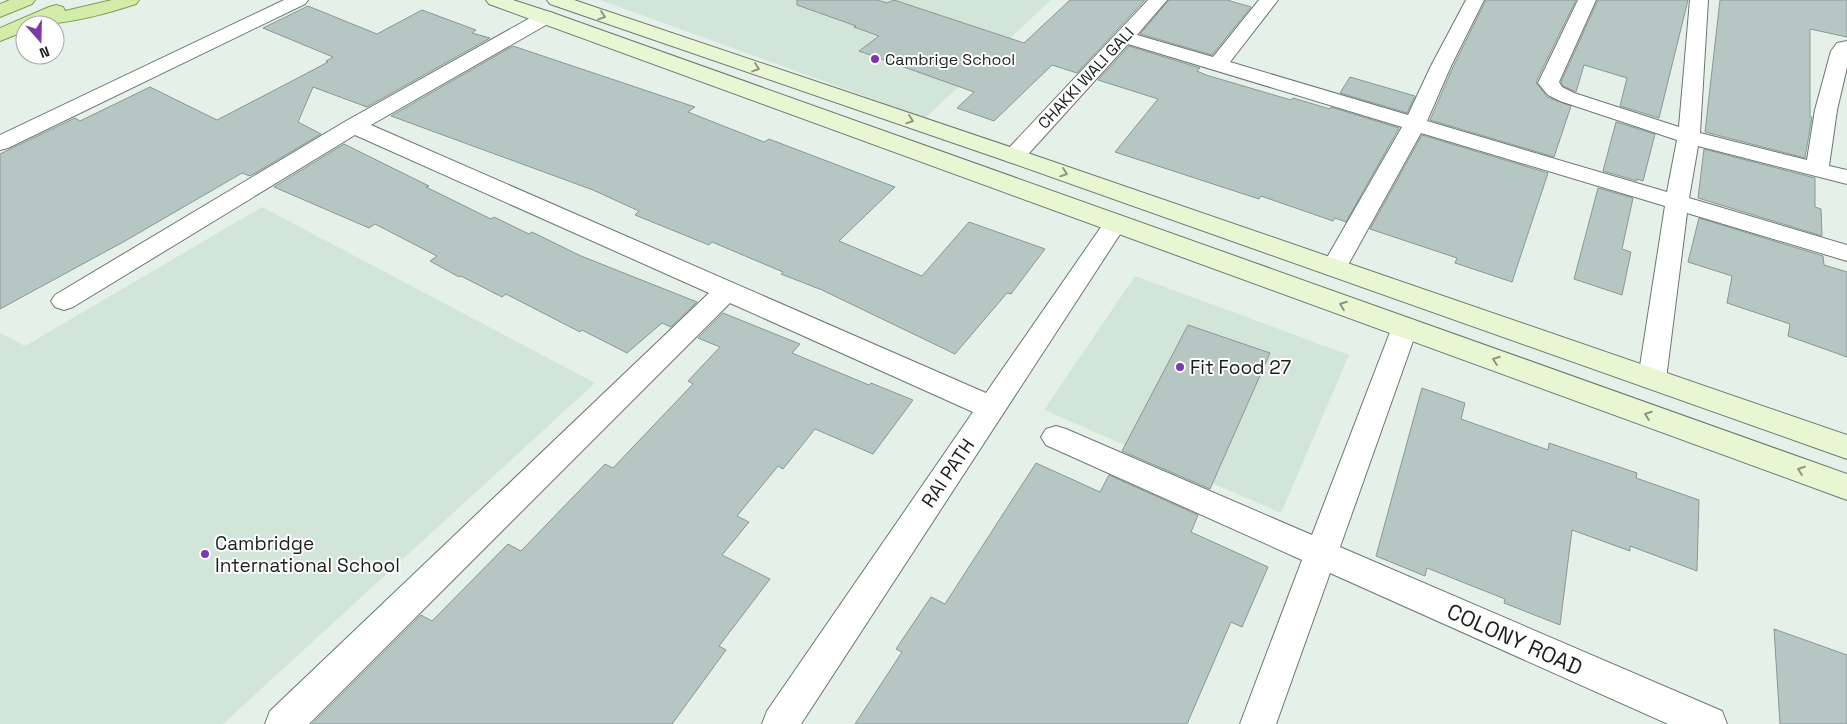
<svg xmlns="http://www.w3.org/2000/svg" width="1847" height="724" font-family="'Space Grotesk',sans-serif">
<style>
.built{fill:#d1e5d8}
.building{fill:#b6c6c3;stroke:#899896}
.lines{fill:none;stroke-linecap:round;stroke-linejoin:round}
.street-casing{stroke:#6c776f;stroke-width:2}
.secondary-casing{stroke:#6c776f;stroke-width:2}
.primary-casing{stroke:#809d53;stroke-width:2}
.street{fill:#fff;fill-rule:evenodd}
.secondary{fill:#e9f6d4;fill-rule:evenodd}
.primary{fill:#d4eca9;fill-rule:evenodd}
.oneway{stroke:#8c9682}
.poi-dot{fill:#7d38ac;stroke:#fff;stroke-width:2}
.labels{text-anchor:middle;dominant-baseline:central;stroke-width:4;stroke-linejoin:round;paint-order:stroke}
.far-poi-label{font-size:16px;fill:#1b201d;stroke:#fff;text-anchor:start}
.far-street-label{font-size:16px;fill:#1b201d;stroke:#fff}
.poi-label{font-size:19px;fill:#1b201d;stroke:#fff;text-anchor:start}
.street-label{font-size:19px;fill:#1b201d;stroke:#fff}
.near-street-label{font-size:22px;fill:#1b201d;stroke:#fff}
</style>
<rect width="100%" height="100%" fill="#e5f1e8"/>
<!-- built -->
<g class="built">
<polygon points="600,0 1051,0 925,118"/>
<polygon points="262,207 595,383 223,724 0,724 0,333 25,346"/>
<polygon points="1135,276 1349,355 1281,513 1044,410"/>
</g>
<!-- building -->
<g class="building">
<polygon points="797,0 877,0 887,3 894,0 1024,43 1070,0 1145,0 1077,73 1052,65 994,121 957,108 974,92 859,51 879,36 854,27 856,26 797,5"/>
<polygon points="1169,0 1227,0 1251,7 1212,55 1140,34"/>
<polygon points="1486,0 1576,0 1536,82 1547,97 1571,106 1554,157 1430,120 1453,67"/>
<polygon points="1598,0 1688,0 1659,118 1620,106 1627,78 1584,65 1576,92 1563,86 1561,82"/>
<polygon points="1720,0 1847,0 1847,37 1810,29 1810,117 1812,117 1805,158 1705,132"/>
<polygon points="308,6 377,34 422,10 476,30 472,33 490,38 367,107 313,87 298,122 321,134 250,176 242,173 125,241 0,309 0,154 75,118 80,121 150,87 217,120 294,80 328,62 326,61 333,57 263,28"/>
<polygon points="513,46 695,107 688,112 764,142 769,139 895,187 839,241 922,276 969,222 1045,249 1011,294 1007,293 955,354 822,290 781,274 783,272 712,242 709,245 635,215 639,211 593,190 391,116"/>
<polygon points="1129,46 1200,68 1197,71 1206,75 1291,100 1293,98 1330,109 1331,107 1399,128 1346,222 1335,218 1333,221 1261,196 1259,199 1115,152 1158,99 1098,80"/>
<polygon points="1350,77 1415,96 1407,113 1340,93"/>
<polygon points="1616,122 1655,134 1643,181 1637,179 1637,181 1603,171"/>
<polygon points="1422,135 1548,173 1512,282 1455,263 1457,258 1370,229"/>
<polygon points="344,144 429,186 426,187 491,219 494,217 529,234 532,232 581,256 697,302 671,327 662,323 627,353 582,330 580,332 506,294 502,297 461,276 459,277 430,261 437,256 375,224 369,228 274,187"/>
<polygon points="1704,149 1815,178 1815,207 1821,209 1822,236 1698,198"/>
<polygon points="1598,188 1633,198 1622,249 1631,252 1622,295 1574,279"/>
<polygon points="1699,218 1823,256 1824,265 1847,272 1847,357 1788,336 1790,324 1727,303 1732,276 1688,262"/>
<polygon points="723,313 800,344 792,353 869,385 871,383 913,400 873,454 815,429 783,469 778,466 737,516 749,522 722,555 770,579 719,646 726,650 672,724 312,724 421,615 432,621 508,544 521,551 605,464 613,468 693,384 688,381 720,347 698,338"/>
<polygon points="1188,325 1270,353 1210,489 1122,451"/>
<polygon points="1422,388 1465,403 1461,419 1548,450 1549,443 1637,473 1636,478 1699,500 1697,571 1630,546 1630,551 1572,530 1560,625 1504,603 1505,599 1427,568 1425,576 1376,556"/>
<polygon points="1036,463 1100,492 1109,475 1198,515 1191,532 1268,567 1242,627 1231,622 1187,724 855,724 902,652 896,649 931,597 945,604"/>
<polygon points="1774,629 1847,655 1847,724 1780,724"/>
</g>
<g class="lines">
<defs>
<g id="street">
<polygon points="284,0 308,0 305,4 8,148 0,150 0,135"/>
<polygon points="1148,0 1167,0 1137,35 1213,57 1259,0 1278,0 1230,62 1408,115 1431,66 1466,0 1484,0 1451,66 1427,121 1667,192 1677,140 1560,101 1548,95 1538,83 1578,0 1596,0 1559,82 1562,87 1574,93 1679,127 1690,0 1708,0 1700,133 1807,160 1815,110 1831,51 1837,43 1847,41 1847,67 1837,110 1829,166 1847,170 1847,184 1698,146 1689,198 1847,245 1847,261 1687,213 1666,379 1662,386 1652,389 1642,386 1638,379 1665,206 1421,133 1343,274 1334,276 1325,274 1321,268 1402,127 1128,44 1022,161 1014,163 1006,161 1003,156 1006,151"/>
<polygon points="546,11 553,13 555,17 553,21 371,125 986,393 1108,217 1116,214 1124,217 1128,222 801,724 762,724 767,711 973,412 730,303 309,724 265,724 270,711 709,293 355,135 73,307 64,310 55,307 51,301 55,295 346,121 539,13"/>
<polygon points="1405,318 1414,320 1418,327 1340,547 1722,711 1727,724 1668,724 1330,573 1276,724 1240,724 1302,560 1046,445 1041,437 1046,429 1056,426 1066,429 1312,535 1392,327 1396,320"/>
</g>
<g id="secondary">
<polygon points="486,0 513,0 553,13 1847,474 1847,500 489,4"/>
<polygon points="547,0 574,0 1022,151 1847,435 1847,459 1006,161 550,4"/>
</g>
<g id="primary">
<polygon points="10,0 35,0 32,4 0,17 0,4"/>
<path d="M112 0H139L136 4C100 16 63 25 25 25V31L0 41V28L49 7 56 5 63 7 65 11Z"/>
</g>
</defs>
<!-- street casing -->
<use href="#street" class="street-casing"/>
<!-- secondary casing -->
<use href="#secondary" class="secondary-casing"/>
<!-- primary casing -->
<use href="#primary" class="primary-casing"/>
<!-- street -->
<use href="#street" class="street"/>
<!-- secondary -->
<use href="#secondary" class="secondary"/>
<!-- primary -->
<use href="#primary" class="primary"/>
</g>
<!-- one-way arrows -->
<defs><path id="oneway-chevron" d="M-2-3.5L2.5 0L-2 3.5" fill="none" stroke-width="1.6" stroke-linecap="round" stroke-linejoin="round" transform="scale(1.25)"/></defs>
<g class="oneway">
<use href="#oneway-chevron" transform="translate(602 16) rotate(19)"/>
<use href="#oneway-chevron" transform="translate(756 68) rotate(19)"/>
<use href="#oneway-chevron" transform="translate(910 120) rotate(19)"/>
<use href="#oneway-chevron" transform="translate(1064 173) rotate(19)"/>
<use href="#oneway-chevron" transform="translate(1343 305) rotate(-160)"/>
<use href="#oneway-chevron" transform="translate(1496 360) rotate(-160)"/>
<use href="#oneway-chevron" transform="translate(1648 415) rotate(-160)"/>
<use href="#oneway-chevron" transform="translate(1801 470) rotate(-160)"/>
</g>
<!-- markers -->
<g class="poi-dot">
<circle cx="875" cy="59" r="5"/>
<circle cx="1180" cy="367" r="5"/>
<circle cx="205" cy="554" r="5"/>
</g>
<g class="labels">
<!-- far-poi labels -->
<g class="far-poi-label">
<text x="885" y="59">Cambrige School</text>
</g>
<!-- far-street labels -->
<g class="far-street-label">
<text transform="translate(1086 78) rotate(-47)">CHAKKI WALI GALI</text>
</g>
<!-- poi labels -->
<g class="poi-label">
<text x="1190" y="367">Fit Food 27</text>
<text x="215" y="543">Cambridge<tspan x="215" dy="22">International School</tspan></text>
</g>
<!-- street labels -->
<g class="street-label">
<text transform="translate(948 473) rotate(-56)">RAI PATH</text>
</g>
<!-- near-street labels -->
<g class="near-street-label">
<text transform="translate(1515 639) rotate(24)">COLONY ROAD</text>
</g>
</g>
<!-- north arrow -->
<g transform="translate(40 40) rotate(160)"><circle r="24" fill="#ffffff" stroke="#a4a6a5"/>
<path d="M0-4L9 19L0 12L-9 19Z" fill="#7d38ac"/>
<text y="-8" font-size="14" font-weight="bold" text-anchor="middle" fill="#1b201d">N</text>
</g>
</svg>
